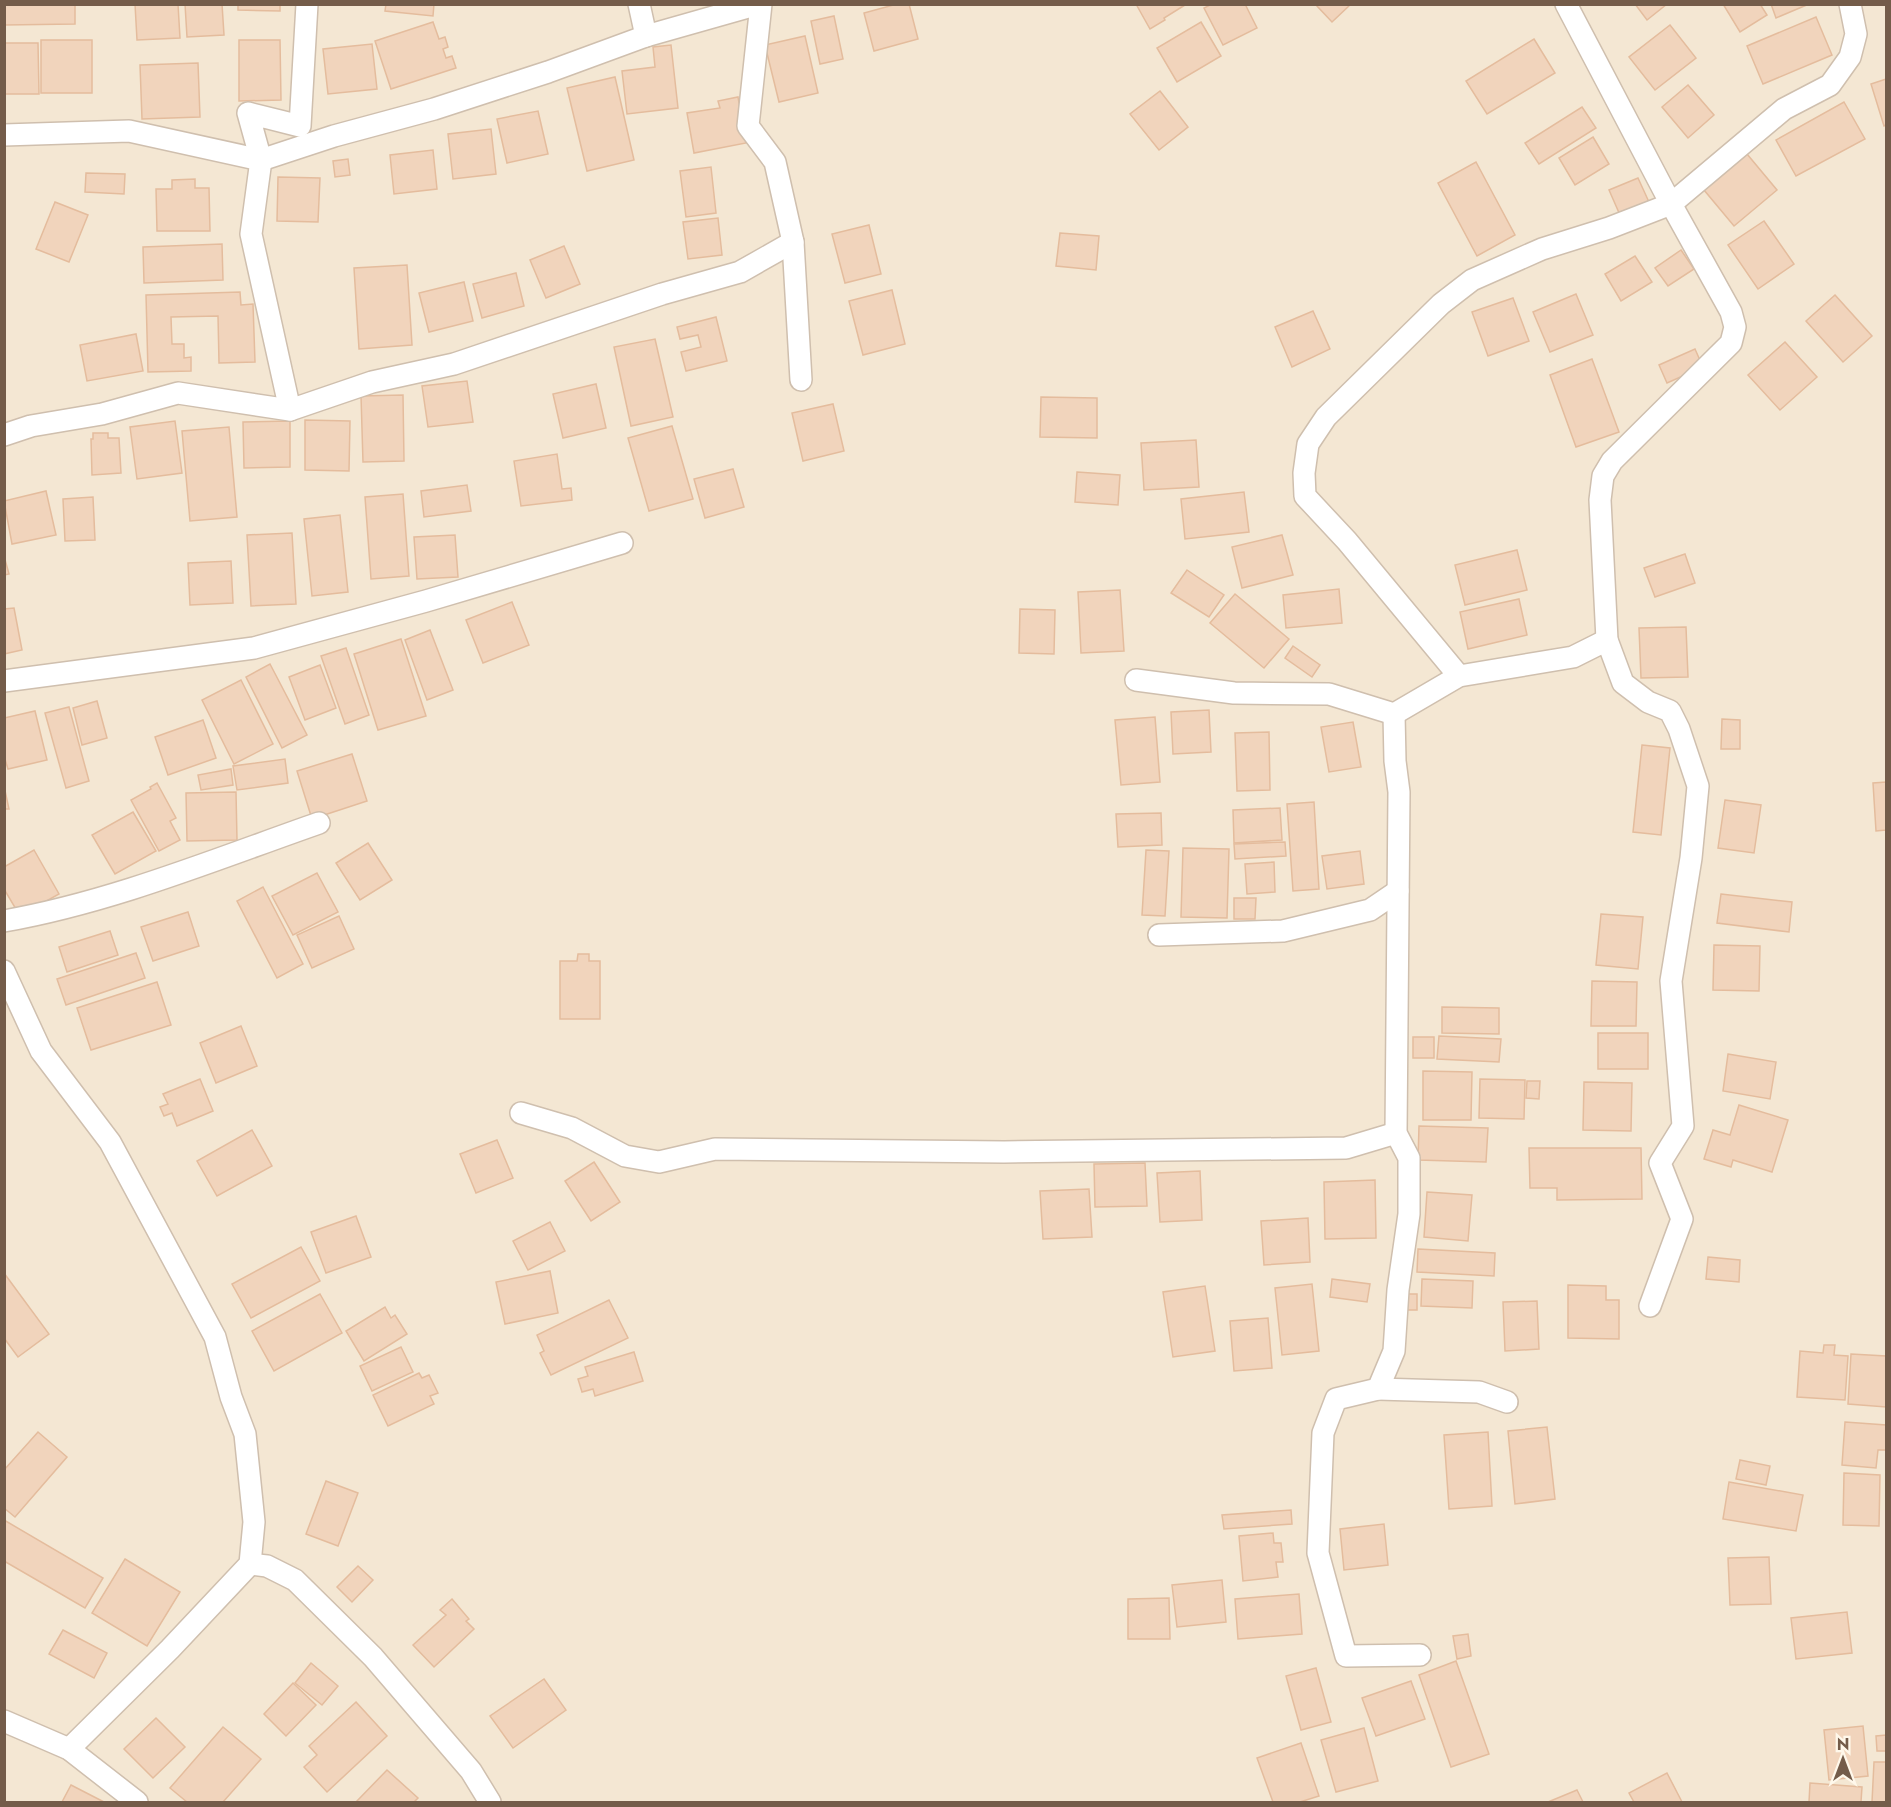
<svg xmlns="http://www.w3.org/2000/svg" width="1891" height="1807" font-family="Jost,sans-serif">
<style>
.residential{fill:#f4e7d3}
.building{fill:#f1d4bc;stroke:#e4bc9d;stroke-width:1.5}
.lines{fill:none;stroke-linecap:round;stroke-linejoin:round}
.street-casing{stroke:#cfbfae;stroke-width:24}
.street{stroke:#fff;stroke-width:21}
</style>
<rect width="100%" height="100%" fill="#fcf4e5"/>
<!-- residential -->
<rect class="residential" x="5" y="5" width="1881" height="1797"/>
<!-- building -->
<g class="building">
<polygon points="4,4 75,4 75,24 4,25"/>
<polygon points="135,4 178,4 180,38 137,40"/>
<polygon points="185,4 222,4 224,35 187,37"/>
<polygon points="238,4 280,4 280,11 238,10"/>
<polygon points="386,4 434,4 433,16 385,11"/>
<polygon points="897,4 909,4 918,39 874,51 864,13"/>
<polygon points="1136,4 1185,4 1185,5 1164,18 1165,20 1150,29"/>
<polygon points="1212,4 1245,4 1257,28 1223,45 1204,8"/>
<polygon points="1318,4 1351,4 1332,22 1317,6"/>
<polygon points="1635,4 1667,4 1647,20"/>
<polygon points="1723,4 1760,4 1767,15 1740,32"/>
<polygon points="1771,4 1809,4 1776,18"/>
<polygon points="834,16 843,59 820,64 811,21"/>
<polygon points="1816,17 1832,55 1763,84 1747,46"/>
<polygon points="433,22 439,39 445,37 448,47 443,49 446,58 452,56 456,68 391,89 375,41"/>
<polygon points="1201,22 1221,56 1177,82 1157,48"/>
<polygon points="1670,25 1696,58 1655,90 1629,57"/>
<polygon points="805,36 818,93 779,102 765,45"/>
<polygon points="1534,39 1555,73 1487,114 1466,81"/>
<rect x="41" y="40" width="51" height="53"/>
<polygon points="239,40 280,40 281,100 239,101"/>
<polygon points="4,43 38,43 39,94 4,94"/>
<polygon points="372,44 377,89 328,94 323,49"/>
<polygon points="671,45 678,108 627,114 622,71 655,67 653,47"/>
<polygon points="198,63 200,117 142,119 140,65"/>
<polygon points="615,77 634,160 587,171 567,88"/>
<polygon points="1886,79 1886,125 1884,126 1871,84"/>
<polygon points="1688,85 1714,115 1688,138 1662,107"/>
<polygon points="1160,91 1188,127 1159,150 1130,114"/>
<polygon points="738,97 746,143 694,153 687,113 720,108 718,101"/>
<polygon points="1844,102 1865,139 1796,176 1776,140"/>
<polygon points="1582,107 1596,128 1539,164 1525,143"/>
<polygon points="538,111 548,154 507,163 497,119"/>
<polygon points="491,129 496,174 453,179 448,134"/>
<polygon points="1593,137 1609,164 1575,185 1559,158"/>
<polygon points="433,150 437,189 394,194 390,155"/>
<polygon points="1747,154 1777,190 1734,226 1704,190"/>
<polygon points="348,159 350,175 335,177 333,161"/>
<polygon points="1476,162 1515,235 1477,256 1438,183"/>
<polygon points="711,167 716,213 686,217 680,171"/>
<polygon points="86,173 125,174 124,194 85,192"/>
<polygon points="278,177 320,178 318,222 277,221"/>
<polygon points="1638,178 1649,202 1620,215 1609,190"/>
<polygon points="195,179 195,188 209,188 210,231 157,231 156,189 172,189 172,180"/>
<polygon points="55,202 88,215 69,262 36,249"/>
<polygon points="718,218 722,255 688,259 683,222"/>
<polygon points="1764,221 1794,264 1758,289 1728,245"/>
<polygon points="869,225 881,274 845,283 832,234"/>
<polygon points="1060,233 1099,236 1096,270 1056,266"/>
<polygon points="222,244 223,280 144,283 143,247"/>
<polygon points="564,246 580,284 546,298 530,260"/>
<polygon points="1681,250 1694,269 1668,286 1655,268"/>
<polygon points="1635,256 1652,282 1621,301 1605,274"/>
<polygon points="407,265 412,345 359,349 354,268"/>
<polygon points="516,273 524,306 482,318 473,284"/>
<polygon points="464,282 473,321 429,332 419,293"/>
<polygon points="892,290 905,344 863,355 849,301"/>
<polygon points="240,292 241,305 253,304 255,362 219,363 218,316 171,317 172,344 184,344 184,358 191,357 191,371 148,372 146,295"/>
<polygon points="1576,294 1593,335 1550,352 1533,312"/>
<polygon points="1835,295 1872,336 1843,362 1806,321"/>
<polygon points="1513,298 1529,341 1488,356 1472,312"/>
<polygon points="1313,311 1330,349 1292,367 1275,327"/>
<polygon points="716,317 727,361 686,371 681,352 701,347 698,335 680,339 677,327"/>
<polygon points="136,334 143,371 87,381 80,345"/>
<polygon points="655,339 673,417 631,426 614,347"/>
<polygon points="1785,342 1817,377 1780,410 1748,375"/>
<polygon points="1695,349 1703,367 1667,383 1659,365"/>
<polygon points="1592,359 1619,432 1576,447 1550,375"/>
<polygon points="467,381 473,422 428,427 422,386"/>
<polygon points="596,384 606,428 563,438 553,394"/>
<polygon points="403,395 404,461 363,462 361,396"/>
<polygon points="1041,397 1097,398 1097,438 1040,437"/>
<polygon points="833,404 844,451 803,461 792,413"/>
<polygon points="305,420 350,421 349,471 305,470"/>
<polygon points="175,421 182,473 137,479 130,427"/>
<polygon points="290,421 290,467 244,468 243,422"/>
<polygon points="672,426 693,499 649,511 628,438"/>
<polygon points="229,427 237,517 190,521 182,431"/>
<polygon points="93,433 108,433 108,438 119,438 121,473 92,475 91,439 93,439"/>
<polygon points="1196,440 1199,487 1144,490 1141,443"/>
<polygon points="557,454 562,489 571,488 572,500 521,506 514,461"/>
<polygon points="733,469 744,507 705,518 694,479"/>
<polygon points="1077,472 1120,475 1118,505 1075,502"/>
<polygon points="467,485 471,511 424,517 421,491"/>
<polygon points="46,491 56,535 12,544 4,501"/>
<polygon points="1244,492 1249,532 1185,539 1181,499"/>
<polygon points="403,494 409,576 371,579 365,497"/>
<polygon points="93,497 95,540 65,541 63,499"/>
<polygon points="340,515 348,592 312,596 304,519"/>
<polygon points="292,533 296,604 251,606 247,535"/>
<polygon points="455,535 458,577 417,579 414,537"/>
<polygon points="1282,535 1293,575 1242,588 1232,547"/>
<polygon points="1517,550 1527,590 1465,605 1455,565"/>
<polygon points="1685,554 1695,583 1655,597 1644,568"/>
<polygon points="4,556 9,574 4,575"/>
<polygon points="231,561 233,603 190,605 188,563"/>
<polygon points="1187,570 1224,595 1209,617 1171,593"/>
<polygon points="1339,589 1342,623 1286,628 1283,595"/>
<polygon points="1120,590 1124,651 1081,653 1078,592"/>
<polygon points="1235,594 1289,639 1264,668 1210,623"/>
<polygon points="1519,599 1527,635 1468,649 1460,612"/>
<polygon points="512,602 529,645 483,663 466,620"/>
<polygon points="14,608 22,650 4,654 4,609"/>
<polygon points="1020,609 1055,610 1054,654 1019,653"/>
<polygon points="1686,627 1688,677 1641,678 1639,628"/>
<polygon points="430,630 453,690 427,700 405,640"/>
<polygon points="401,639 426,716 378,730 354,654"/>
<polygon points="1293,646 1320,665 1312,677 1285,658"/>
<polygon points="346,648 369,715 345,724 321,656"/>
<polygon points="270,664 307,735 282,748 246,677"/>
<polygon points="320,665 336,708 305,720 289,677"/>
<polygon points="241,680 273,744 234,764 202,700"/>
<polygon points="97,701 107,738 82,745 73,708"/>
<polygon points="69,707 89,781 66,788 45,713"/>
<polygon points="1209,710 1211,752 1173,754 1171,712"/>
<polygon points="35,711 47,760 8,769 4,756 4,718"/>
<polygon points="1155,717 1160,782 1121,785 1115,720"/>
<polygon points="1722,719 1740,720 1740,749 1721,749"/>
<polygon points="203,720 216,758 168,775 155,737"/>
<polygon points="1353,722 1361,767 1329,772 1321,727"/>
<polygon points="1269,732 1270,790 1237,791 1235,733"/>
<polygon points="1642,745 1670,748 1661,835 1633,832"/>
<polygon points="352,754 367,801 312,819 297,771"/>
<polygon points="285,759 288,783 237,790 233,766"/>
<polygon points="231,769 233,785 201,790 198,775"/>
<polygon points="1886,782 1886,830 1876,831 1873,783"/>
<polygon points="157,783 176,818 170,821 180,840 159,851 131,800 151,789 150,787"/>
<polygon points="4,786 9,809 4,809"/>
<polygon points="236,792 237,840 187,841 186,793"/>
<polygon points="1725,800 1761,805 1754,853 1718,848"/>
<polygon points="1314,802 1319,889 1293,891 1287,804"/>
<polygon points="1280,808 1282,840 1234,843 1233,810"/>
<polygon points="133,812 156,851 115,874 92,835"/>
<polygon points="1161,813 1162,845 1118,847 1116,814"/>
<polygon points="1285,842 1286,856 1235,859 1234,844"/>
<polygon points="368,843 392,880 360,900 336,863"/>
<polygon points="1183,848 1229,849 1227,918 1181,917"/>
<polygon points="34,850 59,894 20,916 4,889 4,867"/>
<polygon points="1146,850 1169,851 1165,916 1142,915"/>
<polygon points="1360,851 1364,884 1327,889 1322,856"/>
<polygon points="1274,862 1275,892 1247,894 1245,864"/>
<polygon points="317,873 338,912 293,935 272,896"/>
<polygon points="263,887 303,964 277,978 237,901"/>
<polygon points="1721,894 1792,902 1789,932 1717,923"/>
<polygon points="1234,898 1256,898 1255,919 1234,919"/>
<polygon points="188,912 199,946 153,961 141,927"/>
<polygon points="1601,914 1643,917 1638,969 1596,965"/>
<polygon points="339,916 354,949 312,968 297,935"/>
<polygon points="110,931 118,955 67,972 59,947"/>
<polygon points="1714,945 1760,946 1759,991 1713,990"/>
<polygon points="136,953 145,978 66,1005 57,979"/>
<polygon points="578,954 589,954 589,961 600,961 600,1019 560,1019 560,961 577,961"/>
<polygon points="1592,981 1637,982 1636,1026 1591,1026"/>
<polygon points="157,982 171,1025 91,1050 77,1008"/>
<polygon points="1442,1007 1499,1008 1499,1034 1442,1033"/>
<polygon points="241,1026 257,1066 216,1083 200,1043"/>
<rect x="1598" y="1033" width="50" height="36"/>
<polygon points="1439,1036 1501,1039 1499,1062 1437,1059"/>
<rect x="1413" y="1037" width="21" height="21"/>
<polygon points="1728,1054 1776,1062 1770,1099 1723,1091"/>
<polygon points="1423,1071 1472,1072 1471,1120 1423,1120"/>
<polygon points="200,1079 213,1111 177,1126 172,1113 164,1116 160,1107 168,1104 163,1094"/>
<polygon points="1480,1079 1525,1080 1524,1119 1479,1118"/>
<polygon points="1527,1081 1540,1081 1539,1099 1526,1098"/>
<polygon points="1584,1082 1632,1083 1631,1131 1583,1130"/>
<polygon points="1739,1105 1788,1120 1772,1172 1733,1160 1731,1167 1704,1159 1713,1130 1730,1135"/>
<polygon points="1419,1126 1488,1128 1486,1162 1418,1160"/>
<polygon points="252,1130 272,1166 217,1196 197,1161"/>
<polygon points="497,1140 513,1178 476,1193 460,1154"/>
<polygon points="1529,1148 1641,1148 1642,1199 1557,1200 1557,1188 1530,1188"/>
<polygon points="594,1162 620,1202 591,1221 565,1181"/>
<polygon points="1145,1163 1147,1206 1095,1207 1094,1164"/>
<polygon points="1200,1171 1202,1220 1160,1222 1157,1173"/>
<polygon points="1375,1180 1376,1238 1325,1239 1324,1182"/>
<polygon points="1089,1189 1092,1237 1043,1239 1040,1191"/>
<polygon points="1427,1192 1472,1195 1468,1241 1424,1237"/>
<polygon points="356,1216 371,1257 326,1273 311,1232"/>
<polygon points="1308,1218 1310,1262 1264,1265 1261,1221"/>
<polygon points="550,1222 565,1251 528,1270 513,1241"/>
<polygon points="301,1247 320,1281 251,1318 232,1284"/>
<polygon points="1418,1249 1495,1253 1494,1276 1417,1272"/>
<polygon points="1708,1257 1740,1260 1739,1282 1706,1279"/>
<polygon points="550,1271 558,1313 505,1324 496,1282"/>
<polygon points="4,1273 49,1334 18,1357 4,1338"/>
<polygon points="1332,1279 1370,1284 1367,1302 1330,1297"/>
<polygon points="1422,1279 1473,1281 1472,1308 1421,1306"/>
<polygon points="1312,1284 1319,1351 1282,1355 1275,1288"/>
<polygon points="1568,1285 1606,1286 1606,1300 1619,1300 1619,1339 1568,1338"/>
<polygon points="1205,1286 1215,1351 1173,1357 1163,1292"/>
<polygon points="320,1294 342,1333 274,1371 252,1331"/>
<rect x="1403" y="1294" width="14" height="16"/>
<polygon points="609,1300 628,1338 551,1375 540,1353 544,1351 537,1335"/>
<polygon points="1537,1301 1539,1349 1505,1351 1503,1302"/>
<polygon points="385,1307 391,1318 395,1315 407,1334 364,1361 346,1331"/>
<polygon points="1268,1318 1272,1368 1234,1371 1230,1321"/>
<polygon points="1824,1345 1835,1345 1834,1355 1848,1356 1845,1400 1797,1397 1800,1351 1823,1353"/>
<polygon points="401,1347 413,1372 372,1391 360,1366"/>
<polygon points="634,1352 643,1381 595,1396 593,1389 582,1392 578,1379 588,1376 585,1367"/>
<polygon points="1851,1354 1886,1356 1886,1407 1848,1404"/>
<polygon points="419,1373 422,1378 429,1375 438,1393 430,1396 434,1404 388,1426 373,1395"/>
<polygon points="1845,1422 1886,1425 1886,1450 1878,1450 1876,1468 1842,1465"/>
<polygon points="1547,1427 1555,1499 1515,1504 1508,1431"/>
<polygon points="38,1432 67,1457 15,1517 4,1508 4,1470"/>
<polygon points="1488,1432 1492,1506 1449,1509 1444,1435"/>
<polygon points="1740,1460 1770,1466 1766,1485 1736,1479"/>
<polygon points="1844,1473 1880,1475 1879,1526 1843,1525"/>
<polygon points="326,1481 358,1493 338,1546 306,1534"/>
<polygon points="1729,1482 1803,1495 1796,1531 1723,1519"/>
<polygon points="1291,1510 1292,1524 1224,1529 1222,1515"/>
<polygon points="4,1520 103,1578 85,1608 4,1561"/>
<polygon points="1384,1524 1388,1565 1344,1570 1340,1529"/>
<polygon points="1273,1533 1274,1543 1281,1543 1283,1562 1276,1562 1278,1577 1243,1581 1239,1536"/>
<polygon points="1769,1557 1771,1604 1730,1605 1728,1558"/>
<polygon points="125,1559 180,1592 147,1646 92,1613"/>
<polygon points="358,1566 373,1580 352,1602 337,1587"/>
<polygon points="1222,1580 1226,1622 1177,1627 1172,1585"/>
<polygon points="1299,1594 1302,1634 1238,1639 1235,1599"/>
<polygon points="1169,1598 1170,1639 1128,1639 1128,1599"/>
<polygon points="452,1599 469,1619 466,1621 474,1629 434,1667 413,1645 446,1615 440,1610"/>
<polygon points="1847,1612 1852,1653 1796,1659 1791,1618"/>
<polygon points="63,1630 107,1653 94,1678 49,1654"/>
<polygon points="1468,1634 1471,1656 1457,1659 1453,1636"/>
<polygon points="1456,1661 1489,1754 1451,1767 1419,1675"/>
<polygon points="311,1663 338,1686 322,1705 295,1683"/>
<polygon points="1316,1668 1331,1722 1301,1730 1286,1676"/>
<polygon points="544,1679 566,1710 513,1748 490,1716"/>
<polygon points="1411,1681 1425,1719 1376,1736 1362,1698"/>
<polygon points="293,1683 316,1705 286,1736 264,1714"/>
<polygon points="356,1702 387,1736 327,1792 304,1767 317,1755 309,1746"/>
<polygon points="156,1718 185,1747 153,1778 124,1749"/>
<polygon points="1863,1726 1868,1776 1829,1780 1824,1730"/>
<polygon points="223,1727 261,1759 223,1802 187,1802 170,1788"/>
<polygon points="1364,1728 1378,1781 1336,1792 1321,1740"/>
<polygon points="1886,1735 1886,1751 1877,1751 1876,1736"/>
<polygon points="1301,1743 1319,1796 1300,1802 1273,1802 1257,1758"/>
<polygon points="1874,1762 1886,1762 1886,1802 1872,1802"/>
<polygon points="387,1770 418,1798 414,1802 356,1802"/>
<polygon points="1667,1773 1682,1802 1634,1802 1629,1793"/>
<polygon points="1810,1783 1862,1787 1861,1802 1809,1802"/>
<polygon points="71,1785 104,1802 62,1802"/>
<polygon points="1577,1790 1583,1802 1548,1802"/>
</g>
<g class="lines">
<defs>
<g id="street">
<polyline points="639,4 646,36"/>
<polyline points="761,4 748,126 775,162 793,242 801,380"/>
<polyline points="1566,4 1671,204 1731,312 1735,327 1731,343 1612,461 1603,476 1600,500 1607,640 1623,683 1648,702 1670,711 1679,729 1698,786 1691,858 1671,981 1683,1126 1660,1163 1682,1219 1650,1306"/>
<polyline points="4,135 129,131 261,160 334,136 434,109 548,72 646,36 759,4"/>
<polyline points="290,410 251,234 261,160 248,113 300,126 307,4"/>
<polyline points="4,435 31,426 102,414 178,393 290,410 372,382 454,364 662,294 740,272 793,242"/>
<polyline points="1459,676 1347,541 1305,496 1304,473 1308,444 1326,417 1441,304 1472,280 1542,249 1609,228 1671,204 1784,109 1830,85 1850,57 1856,34 1850,4"/>
<polyline points="1136,680 1234,693 1329,694 1394,714 1459,676 1573,657 1607,640"/>
<polyline points="4,681 254,648 426,601 622,543"/>
<polyline points="1394,714 1395,761 1399,792 1396,1133 1409,1158 1409,1214 1398,1290 1394,1351 1378,1389 1336,1399 1323,1433 1318,1553 1346,1656 1420,1655"/>
<path d="M4 921C112 902 216 859 319 823"/>
<polyline points="1159,935 1283,931 1370,910 1398,891"/>
<polyline points="4,971 41,1051 110,1142 215,1337 231,1397 245,1434 254,1522 250,1564 170,1649 69,1749"/>
<polyline points="521,1113 572,1128 625,1156 659,1162 715,1149 1004,1152 1346,1148 1396,1133"/>
<polyline points="1378,1389 1479,1392 1507,1402"/>
<polyline points="250,1564 267,1566 295,1580 373,1657 471,1771 490,1802"/>
<polyline points="4,1721 69,1749 137,1802"/>
</g>
</defs>
<!-- street casing -->
<use href="#street" class="street-casing"/>
<!-- street -->
<use href="#street" class="street"/>
</g>
<!-- border -->
<rect width="1891" height="1807" fill="none" stroke="#745c4a" stroke-width="12"/>
<!-- north arrow -->
<g transform="translate(1843 1759)" stroke="#fff8eb" stroke-width="4.5" paint-order="stroke">
<path d="M0-4.5L10 22L0 15L-10 22Z" fill="#745c4a"/>
<text y="-9" font-size="16" font-weight="bold" text-anchor="middle" fill="#745c4a">N</text>
</g>
</svg>
